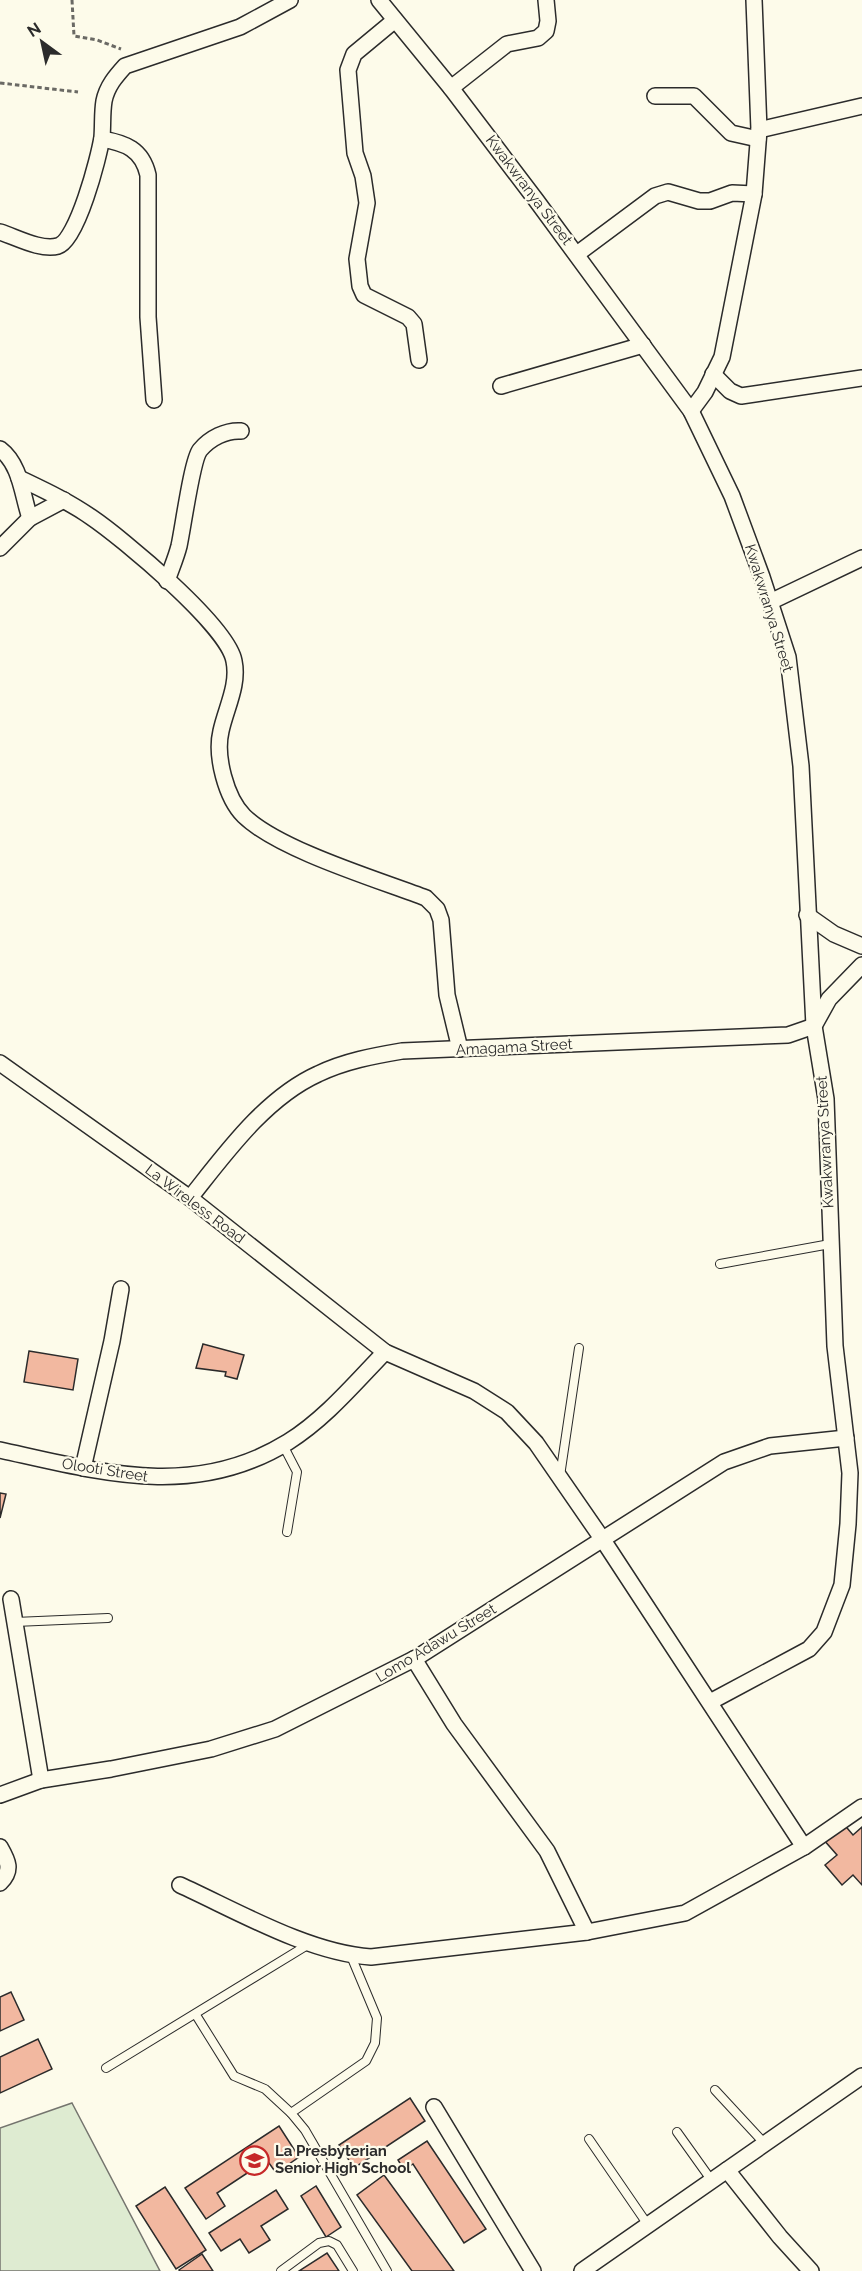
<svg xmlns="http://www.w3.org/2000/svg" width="862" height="2271" font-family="Raleway,sans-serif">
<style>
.green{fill:#deebd1;stroke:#74746e;stroke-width:1.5}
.building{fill:#f2b8a0;stroke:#2b2b2b;stroke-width:1.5}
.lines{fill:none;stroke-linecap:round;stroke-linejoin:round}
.service-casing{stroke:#2b2b2b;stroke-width:10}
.minor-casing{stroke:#2b2b2b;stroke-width:18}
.path{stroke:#6a6964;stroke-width:3;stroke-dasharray:4.5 3;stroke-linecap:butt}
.service{stroke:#fdfbea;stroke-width:8}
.minor{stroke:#fdfbea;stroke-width:15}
.labels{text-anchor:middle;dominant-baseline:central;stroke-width:4.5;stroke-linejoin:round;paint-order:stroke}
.street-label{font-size:15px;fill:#2b2b2b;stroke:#fdfbea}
.poi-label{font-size:15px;font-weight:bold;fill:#2b2b2b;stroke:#fdfbea;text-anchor:start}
</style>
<rect width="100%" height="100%" fill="#fdfbea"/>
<!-- green -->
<polygon class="green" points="72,2103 160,2271 0,2271 0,2128"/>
<!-- building -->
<g class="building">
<polygon points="203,1344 244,1355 237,1379 225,1376 226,1372 196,1368"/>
<polygon points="29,1351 78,1359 73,1390 24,1382"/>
<polygon points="0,1493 6,1494 0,1518"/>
<polygon points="842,1822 853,1835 862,1827 862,1885 853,1875 842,1885 825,1865 837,1855 823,1839"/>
<polygon points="11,1992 24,2020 0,2031 0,1997"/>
<polygon points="38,2039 52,2069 0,2093 0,2057"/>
<polygon points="410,2098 425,2121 354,2168 339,2145"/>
<polygon points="279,2126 299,2157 276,2173 267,2160 217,2193 225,2206 206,2219 185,2188"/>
<polygon points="427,2141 486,2229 464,2243 413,2164 404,2170 398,2160"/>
<polygon points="384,2175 454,2271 412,2271 357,2195"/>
<polygon points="316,2186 341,2227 326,2237 301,2196"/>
<polygon points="165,2187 206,2250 176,2269 136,2206"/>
<polygon points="276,2190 288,2209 261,2226 270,2240 249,2253 240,2239 221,2251 209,2233"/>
<polygon points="327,2253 339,2271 299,2271"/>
<polygon points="202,2254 213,2271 180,2271 179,2270"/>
</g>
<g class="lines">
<defs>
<g id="service">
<polyline points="720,1264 830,1244"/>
<polyline points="283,1445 297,1472 287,1532"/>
<polyline points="560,1476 579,1348"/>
<polyline points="15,1622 108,1618"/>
<polyline points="351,1956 377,2018 375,2043 366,2061 291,2113 305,2130 387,2271"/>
<polyline points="196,2015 234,2076 265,2089 291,2113"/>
<polyline points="106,2068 309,1944"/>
<polyline points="715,2090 765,2144"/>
<polyline points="677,2132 712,2181"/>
<polyline points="589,2139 648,2225"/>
<polyline points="281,2271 319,2243 329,2241 337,2245 353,2271"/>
</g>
<g id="minor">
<polyline points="379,0 451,88 536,200 691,411 732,496 762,577 788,657 801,766 814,1026 826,1099 835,1346 850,1473 848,1524 842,1585 824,1632 809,1649 710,1702"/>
<polyline points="395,20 354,54 348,70 355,153 363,176 367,203 357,259 360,286 364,295 408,317 414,324 419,360"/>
<polyline points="451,88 507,44 538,38 546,31 548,21 546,0"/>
<polyline points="655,96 694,96 731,133 758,139"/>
<polyline points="759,130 862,106"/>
<path d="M102 139C125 143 142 149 148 175V317L154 400"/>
<path d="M0 232C16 237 41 251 58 246 77 241 99 157 102 137 103 125 102 113 104 101 107 86 116 76 125 66L240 27 290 0"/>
<polyline points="577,254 655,196 668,192 699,201 710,201 732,193 754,194"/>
<polyline points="713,374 730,391 741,396 862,378"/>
<polyline points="501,386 643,345"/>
<polyline points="691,411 705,392 722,357 754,194 759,130 754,0"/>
<path d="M0 449C21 465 22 495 30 518"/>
<path d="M19 478C44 490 68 501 91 517 122 538 228 626 234 661 239 685 226 708 221 731 215 756 226 798 244 816 279 850 379 880 426 898L437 909 441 920 447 995 460 1049"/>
<polyline points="0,548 30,518 64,500"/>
<path d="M167 581C171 569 176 558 179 546 183 528 192 460 200 450 210 438 226 430 241 431"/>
<polyline points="770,602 862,558"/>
<polyline points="807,915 834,934 862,946"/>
<polyline points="0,1063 190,1198 385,1352 474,1391 507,1412 536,1443 603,1540 804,1847"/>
<path d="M190 1198C225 1154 265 1098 318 1074 345 1061 373 1056 402 1051L788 1035 814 1026 829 999 862 965"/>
<path d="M0 1450C100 1472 194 1500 288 1442 325 1419 355 1383 385 1352"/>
<polyline points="83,1468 112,1341 121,1289"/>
<polyline points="11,1599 41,1780"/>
<polyline points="414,1659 454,1724 547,1851 587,1932"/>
<polyline points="0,1795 41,1780 111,1769 211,1749 275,1729 416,1658 724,1462 770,1446 846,1438"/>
<path d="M0 1847C8 1861 13 1870 0 1883"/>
<path d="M180 1885C237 1911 309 1953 371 1957L587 1932 685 1913 804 1847 862 1807"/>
<polyline points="434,2107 533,2271"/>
<polyline points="727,2170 780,2237 811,2271"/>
<polyline points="582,2271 862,2076"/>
</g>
</defs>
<!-- service casing -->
<use href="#service" class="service-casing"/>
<!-- minor casing -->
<use href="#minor" class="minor-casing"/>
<!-- path -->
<g class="path">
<polyline points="72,0 74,36 97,40 121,49"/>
<polyline points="0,83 78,92"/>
</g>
<!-- service -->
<use href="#service" class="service"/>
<!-- minor -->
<use href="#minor" class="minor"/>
</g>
<!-- icons -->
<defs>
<symbol id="school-ring" viewBox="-11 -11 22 22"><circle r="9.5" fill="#fdfbea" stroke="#c62828" stroke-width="1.5"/><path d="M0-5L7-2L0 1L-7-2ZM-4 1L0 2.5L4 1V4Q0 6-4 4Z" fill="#c62828"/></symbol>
</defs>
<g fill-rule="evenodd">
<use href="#school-ring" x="238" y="2144" width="33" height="33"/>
</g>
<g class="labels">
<!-- street labels -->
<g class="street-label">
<text transform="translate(529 190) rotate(53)">Kwakwranya Street</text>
<text transform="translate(769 608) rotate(73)">Kwakwranya Street</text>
<text transform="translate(514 1047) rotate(-3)">Amagama Street</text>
<text transform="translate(825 1142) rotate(-93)">Kwakwranya Street</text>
<text transform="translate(195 1204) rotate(37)">La Wireless Road</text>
<text transform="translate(105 1470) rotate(9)">Olooti Street</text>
<text transform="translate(436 1643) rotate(-31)">Lomo Adawu Street</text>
</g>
<!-- poi labels -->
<g class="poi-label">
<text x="275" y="2151">La Presbyterian<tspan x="275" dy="17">Senior High School</tspan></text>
</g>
</g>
<!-- north arrow -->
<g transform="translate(42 42) rotate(327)" stroke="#fdfbea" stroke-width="4.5" paint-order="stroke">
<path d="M0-4.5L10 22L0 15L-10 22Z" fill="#2b2b2b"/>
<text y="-9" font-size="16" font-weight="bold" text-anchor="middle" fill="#2b2b2b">N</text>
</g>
</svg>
